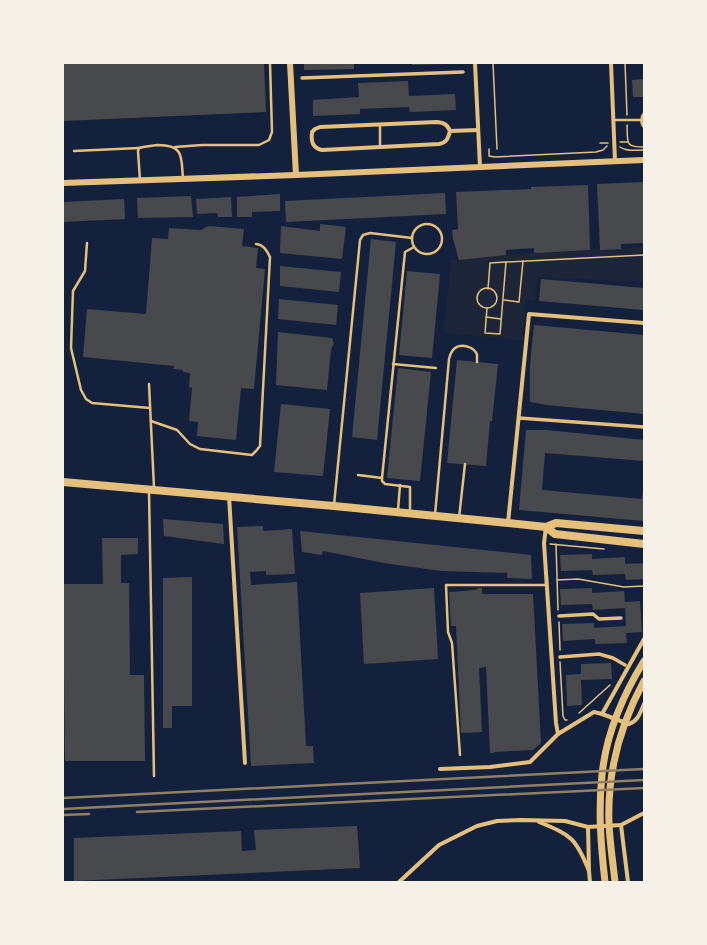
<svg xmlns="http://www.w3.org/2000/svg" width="707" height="945" font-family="'Noto Serif',serif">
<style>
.green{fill:#1d2539}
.building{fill:#48494c}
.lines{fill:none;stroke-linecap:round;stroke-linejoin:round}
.path{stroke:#e5c07b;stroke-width:1.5}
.service{stroke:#e5c07b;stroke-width:2.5}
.pedestrian{stroke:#e5c07b;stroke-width:3.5}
.minor{stroke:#e5c07b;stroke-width:4}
.tertiary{stroke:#e5c07b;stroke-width:6}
.secondary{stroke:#e5c07b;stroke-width:7}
.primary{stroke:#e5c07b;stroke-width:8}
.rail{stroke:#918062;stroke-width:2.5}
</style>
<rect width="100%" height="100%" fill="#14213d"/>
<!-- green -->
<polygon class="green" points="644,247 644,282 537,277 535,301 526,300 522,340 444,333 451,260 536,252 536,253"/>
<!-- building -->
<g class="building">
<polygon points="63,63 264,63 266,112 63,121"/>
<polygon points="304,63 354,63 354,69 304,70"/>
<polygon points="412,63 446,63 446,64 412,65"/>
<polygon points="644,79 644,97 633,97 632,80"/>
<polygon points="408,81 409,96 455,94 456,110 410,112 409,107 360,109 360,114 313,116 313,100 359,97 358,83"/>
<polygon points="644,182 644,243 621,244 621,249 600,250 597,184"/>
<polygon points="588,185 590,250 536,253 534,252 534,248 506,250 506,255 459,260 453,239 452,230 458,229 456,192 531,189 531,187"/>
<polygon points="445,193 446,214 286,222 285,201"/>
<polygon points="280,194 280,211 252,212 252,217 237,217 237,197"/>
<polygon points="191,196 193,217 138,218 137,198"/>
<polygon points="231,197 232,217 218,217 217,213 197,214 196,199"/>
<polygon points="124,199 125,219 63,222 63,202"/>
<polygon points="320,224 346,227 342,259 280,253 281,226 320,231"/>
<polygon points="208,226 244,229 242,246 258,248 256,268 265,269 254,389 241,388 236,440 197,436 198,422 189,421 192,388 189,387 190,373 183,372 183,370 173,369 174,366 83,357 87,309 146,314 152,238 168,239 169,228 201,230"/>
<polygon points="371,239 396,242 377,440 352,437"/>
<polygon points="280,266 341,272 339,292 280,286"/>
<polygon points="407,271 440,274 432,358 399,355"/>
<polygon points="541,279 644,288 644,310 539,301"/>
<polygon points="279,299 338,305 336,325 278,319"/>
<polygon points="534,325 644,335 644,414 546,405 530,402 530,365"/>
<polygon points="278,332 332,338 334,343 331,350 327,390 276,385"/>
<polygon points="457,360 498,364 492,421 490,421 486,466 447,463"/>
<polygon points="398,368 431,372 420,481 387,478"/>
<polygon points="281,404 330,409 323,476 274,472"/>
<polygon points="526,430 547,430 644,440 644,461 545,453 542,490 642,499 643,490 644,490 644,521 519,510"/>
<polygon points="163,519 223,524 224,544 164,536"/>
<polygon points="263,526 263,531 292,529 295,574 266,575 266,571 250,572 251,585 297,582 306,746 313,746 314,763 251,766 237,527"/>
<polygon points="300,531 531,555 532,579 507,578 507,573 441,571 384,563 323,551 322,555 302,552"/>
<polygon points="102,538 138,538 138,554 121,555 121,583 129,583 130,675 144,675 145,761 65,761 63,584 103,584"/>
<polygon points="592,554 592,559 625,557 625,564 644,563 644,579 626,580 625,574 593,575 592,570 561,571 560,555"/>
<polygon points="192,577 192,706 172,706 172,728 163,728 163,578"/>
<polygon points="434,588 438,659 364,664 360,593"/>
<polygon points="478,588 482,588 482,594 533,594 541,743 533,750 494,752 494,753 490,753 486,667 479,668 482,732 461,733 456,626 451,626 449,592 476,590"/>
<polygon points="592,588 592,593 624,591 625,602 640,601 642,632 626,633 627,643 595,644 595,639 563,641 562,624 594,623 594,628 626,626 625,608 593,610 592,604 561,605 560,589"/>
<polygon points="611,663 612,679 581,680 582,705 567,706 566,675 581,674 581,664"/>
<polygon points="357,826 360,868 74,881 74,838 241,831 242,851 256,850 254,830"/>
</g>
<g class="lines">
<!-- path -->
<g class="path">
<polyline points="493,63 497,149"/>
<polyline points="625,63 627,115"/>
<path d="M627 125C628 142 624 147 644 147"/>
<polyline points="620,142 628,142"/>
<polyline points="600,143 608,143"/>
<path d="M620 147C627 152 636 150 644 150"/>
<polyline points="489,149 489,156 495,157 596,152 603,150 607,146"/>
<circle cx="487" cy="298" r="10"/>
<polyline points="488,289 490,263 506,262"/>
<polyline points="504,300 519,302 523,261"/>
<polyline points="487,308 485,333 500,334 506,262 644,255"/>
<polyline points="486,317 501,319"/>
<polyline points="550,544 604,549"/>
<polyline points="556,544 558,610"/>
<polyline points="557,580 578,579 624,587 644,586"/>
<polyline points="559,622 560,650"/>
<polyline points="560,662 563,716 565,720 567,720"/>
<polyline points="579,713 610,685"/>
</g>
<!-- service -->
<g class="service">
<path d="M644 113C641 117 640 123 644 127"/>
<polyline points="613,120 642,120"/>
<polyline points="380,125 380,147"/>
<polyline points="175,147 202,145 259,145 269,140 272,132 270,63"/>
<polyline points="74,151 139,148"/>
<path d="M140 180 138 151 139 148C146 146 151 146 158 145 185 145 181 158 183 179"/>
<circle cx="427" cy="239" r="15"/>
<polyline points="87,243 85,271 73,291 71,348 81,390 86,399 92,403 150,408"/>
<polyline points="393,364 436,368"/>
<polyline points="149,384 154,488"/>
<path d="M151 421 177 430 190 444 200 449 252 455 256 451 260 446 270 257C267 251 264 245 256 244"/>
<polyline points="358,475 382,478"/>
<polyline points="149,491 154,776"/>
<polyline points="334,505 360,240 363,235 370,233 412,238"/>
<polyline points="398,510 400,485"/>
<polyline points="410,512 410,487 385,484 382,481 382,478 405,252 414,247"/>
<path d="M435 515 449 359C450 355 451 351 455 348 461 343 475 347 477 355 477 356 477 361 477 362"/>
<polyline points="459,518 465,464"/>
<polyline points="460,755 452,643 448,632 446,585 547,585"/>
</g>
<!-- pedestrian -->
<g class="pedestrian">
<polyline points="302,78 463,72"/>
<polyline points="519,418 644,427"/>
<polyline points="559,616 593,614 599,619 621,618"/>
<polyline points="560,657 599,654 613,658 625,665"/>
</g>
<!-- minor -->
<g class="minor">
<polyline points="475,63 480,167"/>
<polyline points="611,63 615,161"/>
<path d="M437 122C444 123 447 124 450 131 448 139 446 143 439 144L322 150C312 148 311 141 312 132L315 129 320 127Z"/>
<polyline points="450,131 478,130"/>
<polyline points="229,496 245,763"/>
<polyline points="508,523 529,314 644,323"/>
<polyline points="546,527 544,543 556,723 558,734"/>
<polyline points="602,714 644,639"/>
<path d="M440 769 490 767 530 762 558 734 594 712 602 714 629 724C638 721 640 713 644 704"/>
<path d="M539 822C571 835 576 838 589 871"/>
<polyline points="621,825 628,882"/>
<polyline points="588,827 589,871 590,882"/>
<polyline points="399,882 439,845 477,826 497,821 521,820 565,821 588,827 621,825 644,813"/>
</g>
<!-- tertiary -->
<g class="tertiary">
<polyline points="290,63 296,175"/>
<polyline points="63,183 296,175 644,160"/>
</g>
<!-- secondary -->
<g class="secondary">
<path d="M605 882C601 846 598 811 602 775 606 735 623 695 644 661"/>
<path d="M615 882C613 863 610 844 609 824 607 774 620 725 644 681"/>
</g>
<!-- primary -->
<g class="primary">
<polyline points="63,482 334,506 508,523 546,527 555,534 644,544"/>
<polyline points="546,527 556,523 644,531"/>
</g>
<!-- rail -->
<g class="rail">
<polyline points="63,798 644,769"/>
<polyline points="63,809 644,780"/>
<polyline points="137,812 644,788"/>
<polyline points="63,815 89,814"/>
</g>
</g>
<!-- border -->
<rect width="707" height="945" fill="none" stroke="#f6f1e7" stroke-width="128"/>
</svg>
